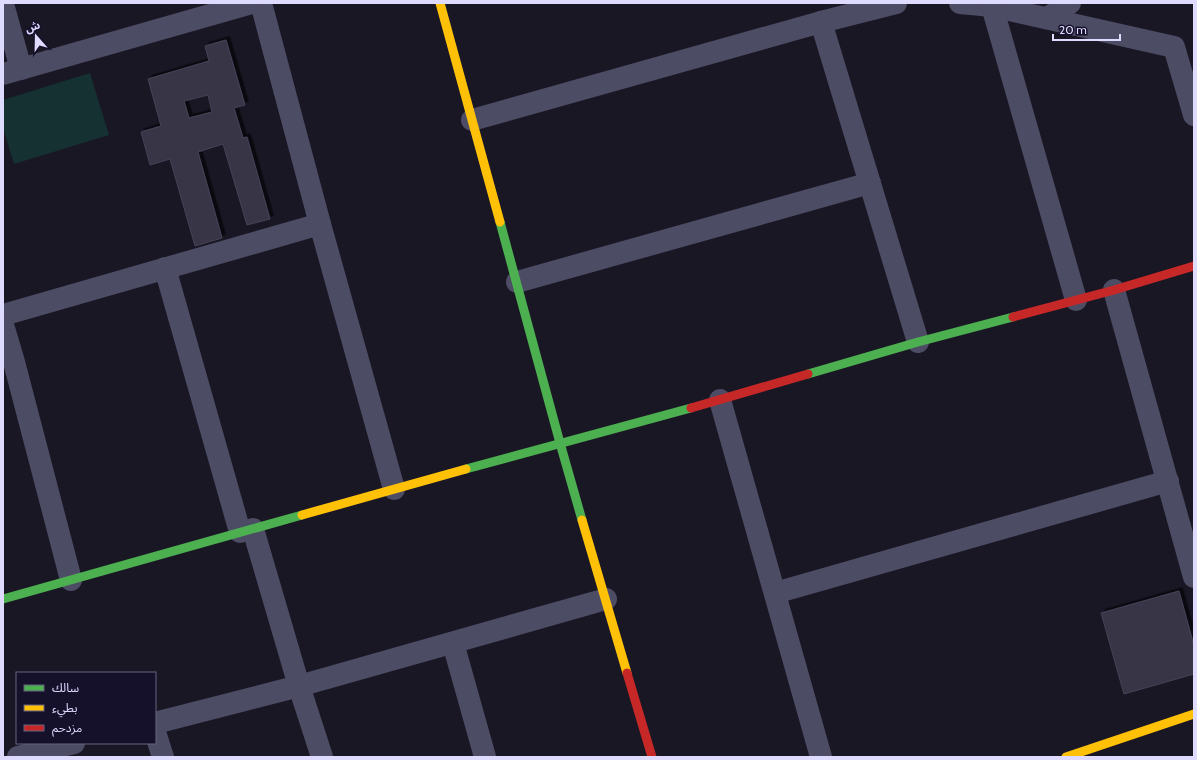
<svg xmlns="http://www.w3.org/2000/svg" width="1197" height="760" font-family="Cabin,'Noto Sans Arabic',sans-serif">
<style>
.green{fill:#153132}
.building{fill:#383546;stroke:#474258;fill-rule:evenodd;filter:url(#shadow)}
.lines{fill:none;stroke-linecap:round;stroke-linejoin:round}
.street{stroke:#4d4c65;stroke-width:22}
.fast{stroke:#4caf50;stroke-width:9}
.slow{stroke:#ffc107;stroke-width:9}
.jam{stroke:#c62828;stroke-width:9}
</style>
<defs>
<filter id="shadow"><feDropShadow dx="3.5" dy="-3.5" stdDeviation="0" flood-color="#0009"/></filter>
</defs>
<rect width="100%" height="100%" fill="#1a1725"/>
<!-- green -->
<polygon class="green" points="90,73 109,135 14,164 3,128 3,100"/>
<!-- building -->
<g class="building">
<path d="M226 40 245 105 234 108 243 138 247 137 270 219 247 225 223 144 198 152 222 238 195 246 170 159 150 165 141 132 161 126 148 79 209 61 205 46ZM208 95 212 112 189 118 184 101Z"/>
<polygon points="1179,591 1194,646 1194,674 1124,694 1101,613"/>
</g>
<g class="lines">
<!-- street -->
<g class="street">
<polyline points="261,3 320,224 394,489"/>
<polyline points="960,3 992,6 1174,47 1194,115"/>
<polyline points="3,4 21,69"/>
<polyline points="992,6 1076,300"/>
<polyline points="1047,18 1070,3"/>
<polyline points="821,22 918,342"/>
<polyline points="3,74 252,3"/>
<polyline points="472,120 821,22 896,3"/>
<polyline points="165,268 240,532"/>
<polyline points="517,282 870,183"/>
<polyline points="1114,290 1194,577"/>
<polyline points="3,315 320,224"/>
<polyline points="3,325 14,362 71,580"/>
<polyline points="720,400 821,757"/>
<polyline points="253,529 299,686 322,757"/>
<polyline points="775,593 1168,481"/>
<polyline points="453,643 485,757"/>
<polyline points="155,723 299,686 606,599"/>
<polyline points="155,732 163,757"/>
<polyline points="18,757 74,743"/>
</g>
<!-- fast -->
<g class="fast">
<polyline points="500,222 560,443 582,520"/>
<polyline points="808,374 918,342 1013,317"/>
<polyline points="466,469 691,408"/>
<polyline points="3,599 302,515"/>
</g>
<!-- slow -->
<g class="slow">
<polyline points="440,3 500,222"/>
<polyline points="302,515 466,469"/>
<polyline points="582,520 627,673"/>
<polyline points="1066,757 1194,714"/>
</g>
<!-- jam -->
<g class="jam">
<polyline points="1013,317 1114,290 1194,266"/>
<polyline points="691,408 808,374"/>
<polyline points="627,673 652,757"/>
</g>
</g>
<!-- border -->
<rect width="1197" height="760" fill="none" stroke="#dfdbff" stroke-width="8"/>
<!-- legend -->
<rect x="16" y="672" width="140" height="72" fill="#16112b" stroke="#666280"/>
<rect x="24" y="685" width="20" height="6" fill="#4caf50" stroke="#666280"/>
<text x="52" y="692" font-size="12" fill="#dfdbff">سالك</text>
<rect x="24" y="705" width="20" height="6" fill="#ffc107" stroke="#666280"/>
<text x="52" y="712" font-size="12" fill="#dfdbff">بطيء</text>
<rect x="24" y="725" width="20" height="6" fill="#c62828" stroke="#666280"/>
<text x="52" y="732" font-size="12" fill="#dfdbff">مزدحم</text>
<!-- north arrow -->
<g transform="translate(36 36) rotate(340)" stroke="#16112b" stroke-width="3" paint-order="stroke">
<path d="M0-3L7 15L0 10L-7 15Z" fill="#dfdbff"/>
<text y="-6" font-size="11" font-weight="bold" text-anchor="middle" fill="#dfdbff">ش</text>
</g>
<!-- scale -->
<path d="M1053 34v6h67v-6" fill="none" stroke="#dfdbff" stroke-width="2"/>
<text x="1059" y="34" font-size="12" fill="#dfdbff" stroke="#16112b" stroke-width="3" paint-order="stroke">20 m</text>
</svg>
